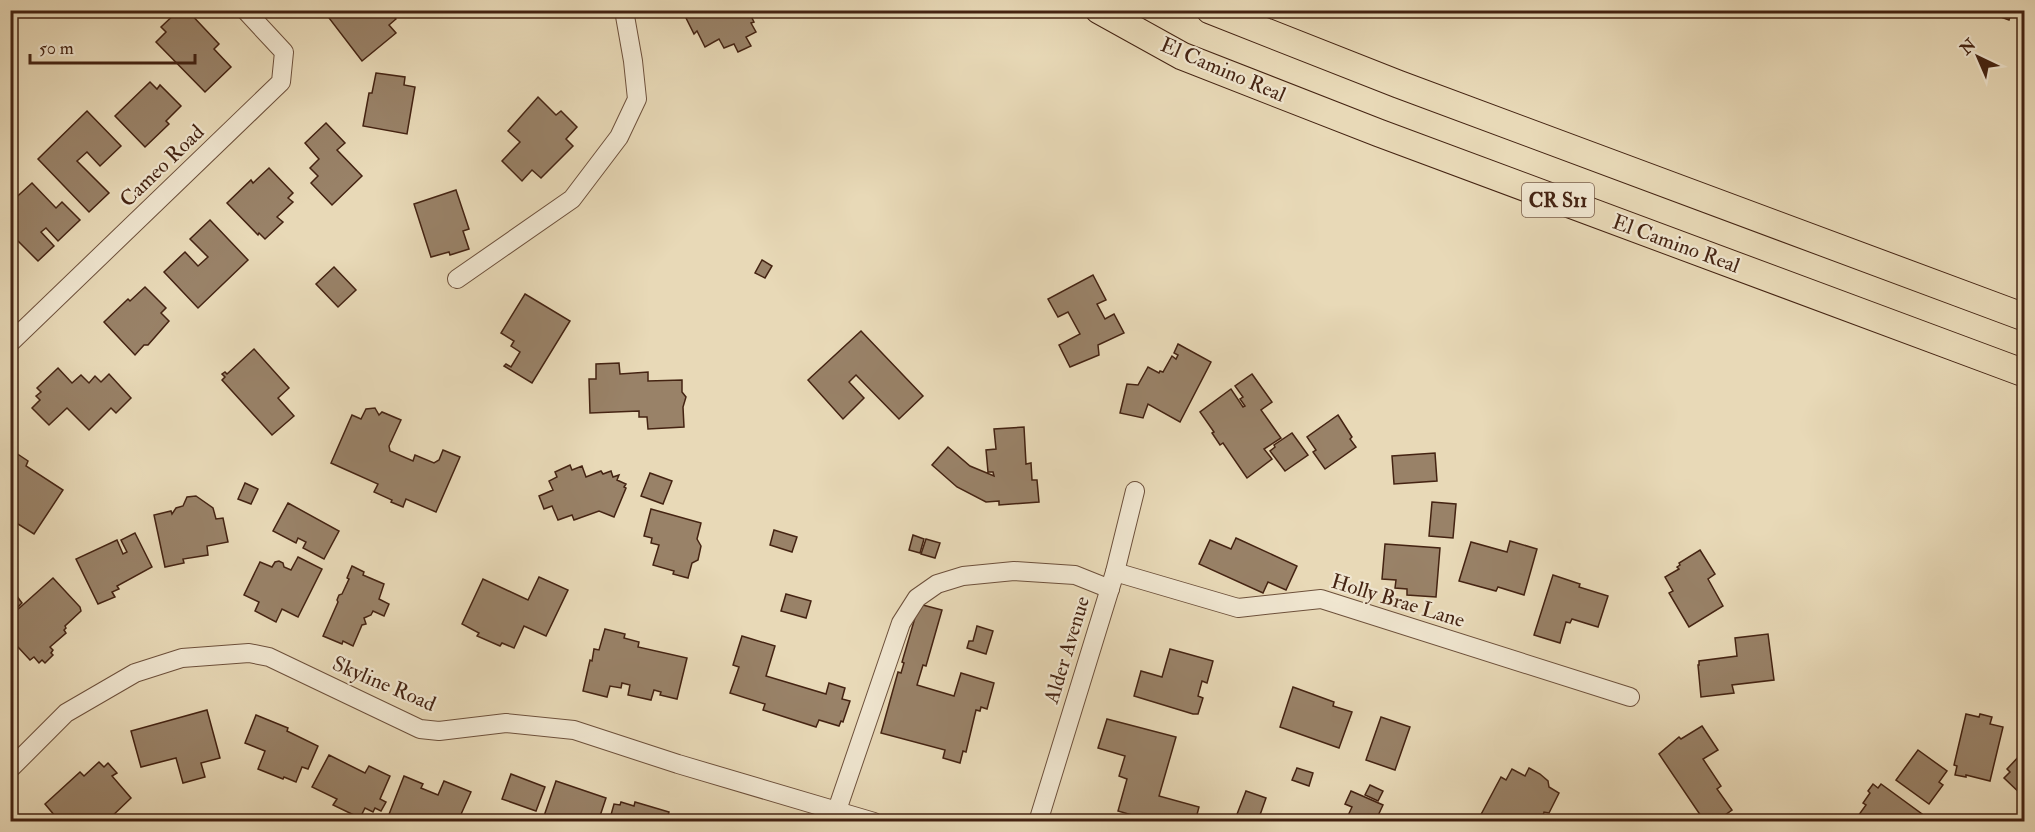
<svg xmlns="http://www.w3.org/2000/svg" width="2035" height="832" font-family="'IM FELL Double Pica',serif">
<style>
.building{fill:#998268;stroke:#442312;stroke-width:1.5}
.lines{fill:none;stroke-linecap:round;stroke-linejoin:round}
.street-casing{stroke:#6d503b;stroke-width:20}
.primary-casing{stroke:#442312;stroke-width:29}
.street{stroke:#f0e6d0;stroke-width:18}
.primary{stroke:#e8d9b7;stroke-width:27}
.labels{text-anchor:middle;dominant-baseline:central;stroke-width:4.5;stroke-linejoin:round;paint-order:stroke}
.shield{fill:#f0e6d0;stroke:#785e4b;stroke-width:1.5}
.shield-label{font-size:20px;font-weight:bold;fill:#442312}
.street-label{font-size:21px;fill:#442312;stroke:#f0e6d0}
</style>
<rect width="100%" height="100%" fill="#e8d9b7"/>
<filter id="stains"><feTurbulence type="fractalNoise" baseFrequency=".00333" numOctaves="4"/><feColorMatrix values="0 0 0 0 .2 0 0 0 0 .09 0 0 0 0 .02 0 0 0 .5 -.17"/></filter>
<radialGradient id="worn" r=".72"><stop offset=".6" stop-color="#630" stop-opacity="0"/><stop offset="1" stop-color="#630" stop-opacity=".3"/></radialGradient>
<!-- building -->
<g class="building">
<polygon points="179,10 187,10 219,44 214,49 231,67 205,92 156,42 166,32 161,27"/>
<polygon points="339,10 389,10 396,19 389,25 396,33 362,61 329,18"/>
<polygon points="682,10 757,10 750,14 754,22 751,23 756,32 746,37 751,46 738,52 734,44 724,48 719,39 705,47 697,31 694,34"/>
<polygon points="1982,10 2012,10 2009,20"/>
<polygon points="376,73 405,77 404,85 415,87 407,134 363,126 369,93 372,93"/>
<polygon points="150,82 157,89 160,85 181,106 166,121 169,124 145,147 115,116"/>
<polygon points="538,97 556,115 561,111 577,127 566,139 573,146 541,178 532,170 522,181 502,161 520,142 508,131"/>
<polygon points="87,111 121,146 100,166 87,152 77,161 109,193 89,212 38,159"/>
<polygon points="326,123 345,143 337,150 362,176 332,205 311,183 318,176 310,168 319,159 305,143"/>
<polygon points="269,168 293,193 288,198 293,202 277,217 283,222 265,239 259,233 258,235 227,203 251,180 253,183"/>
<polygon points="32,183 56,208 62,202 80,220 58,241 46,228 41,232 54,246 38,261 10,233 16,227 10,221 10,203"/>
<polygon points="456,190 469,229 463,231 469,249 450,255 449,252 431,257 414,204"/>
<polygon points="210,220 248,260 198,308 164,272 185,252 198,266 208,257 190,239"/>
<polygon points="762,260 772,266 765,278 755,273"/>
<polygon points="334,267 356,290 338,307 316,284"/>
<polygon points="1093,275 1106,300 1097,304 1105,319 1114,314 1124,333 1098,345 1099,355 1070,367 1059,345 1080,334 1068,312 1058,317 1048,299"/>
<polygon points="145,287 166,308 161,313 169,321 148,345 144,345 135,355 104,322 128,299 130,301"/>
<polygon points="525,294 570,321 532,383 504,366 506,364 511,367 520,352 511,346 514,341 501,333"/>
<polygon points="861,331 923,396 899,419 856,375 849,382 864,398 843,419 808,380"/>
<polygon points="1178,344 1211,362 1180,422 1148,404 1143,418 1120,413 1127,384 1138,385 1148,367 1159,373 1160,371 1163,372 1172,356 1176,359 1178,355 1174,353"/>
<polygon points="254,349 289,388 278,398 294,416 272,435 222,380 225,377 222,374 225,372 227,374"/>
<polygon points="619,363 620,374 648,372 648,381 682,380 682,392 686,397 683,407 684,427 648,429 647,417 639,417 639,411 590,413 589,379 596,379 596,364"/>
<polygon points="58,368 72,383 81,375 89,383 95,376 101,382 109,374 131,398 116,413 111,408 89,430 67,408 49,425 32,408 40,400 36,396 41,392 37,388"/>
<polygon points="1252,374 1272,402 1261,410 1281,438 1264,449 1272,459 1247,478 1223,443 1220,445 1212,433 1214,432 1200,412 1231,389 1243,407 1245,406 1240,399 1243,397 1235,386"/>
<polygon points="375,408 379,415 382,412 401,420 389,446 390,451 413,461 415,455 434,463 439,460 443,450 460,457 436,512 406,499 403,507 391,502 392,500 374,492 378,484 331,463 352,415 361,419 366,409"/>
<polygon points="1338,415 1352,437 1350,439 1356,447 1325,469 1313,452 1316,450 1307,437"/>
<polygon points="1024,427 1026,464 1031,463 1032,480 1037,480 1039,502 999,505 999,501 986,502 957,487 932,465 948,447 970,466 994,476 993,472 988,472 986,450 996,449 994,429"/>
<polygon points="1292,433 1308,455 1285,471 1270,451 1275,447 1274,445"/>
<polygon points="10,449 28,461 26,466 63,490 34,534 10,519"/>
<polygon points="1435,453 1437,481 1394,484 1392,456"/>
<polygon points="570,465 572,470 582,466 586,477 601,471 603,474 611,471 613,477 619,475 617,480 626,484 624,487 626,488 614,517 599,511 574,520 572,515 558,520 552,506 544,509 539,496 553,490 549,481 557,477 555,472"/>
<polygon points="650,473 672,481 663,504 641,496"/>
<polygon points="245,483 258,489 251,504 238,499"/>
<polygon points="196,496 213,508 216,519 223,518 228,542 207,546 208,555 183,559 184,563 165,567 154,515 171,511 172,514 176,508 183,506 187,497"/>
<polygon points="1432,502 1456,504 1453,538 1429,536"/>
<polygon points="288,503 339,531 324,559 303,548 306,542 298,538 296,543 273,531"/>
<polygon points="651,509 701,523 697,539 701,546 698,560 692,563 688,578 673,574 674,571 653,565 659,545 651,543 652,538 644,536"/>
<polygon points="774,530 797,537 792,552 770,545"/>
<polygon points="135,533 152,567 117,586 119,589 112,592 115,597 98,604 76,559 117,540 123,554 127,552 121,540"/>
<polygon points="913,535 924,539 920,553 909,550"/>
<polygon points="1236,538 1297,566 1286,590 1268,582 1263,593 1199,564 1210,540 1231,549"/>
<polygon points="926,539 940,543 935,558 921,554"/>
<polygon points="1510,541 1537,549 1524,595 1498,587 1496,591 1459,581 1471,542 1507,552"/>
<polygon points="1385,544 1440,548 1436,597 1407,595 1407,589 1395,588 1396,580 1382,579"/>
<polygon points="1700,550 1715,574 1708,579 1723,606 1689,627 1669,593 1673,591 1665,577 1679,569 1677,567 1680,565 1679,563"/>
<polygon points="298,557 322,569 298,617 282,609 276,622 255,611 259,602 244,595 260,562 272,567 275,562 279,561 283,563 284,567 291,570"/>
<polygon points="352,566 364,572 363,575 384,584 379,599 389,604 384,616 373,611 371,615 364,618 366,624 362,625 353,646 343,641 342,644 323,636 338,602 337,600 339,595 342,594 349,579 347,578"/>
<polygon points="1553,575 1580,584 1579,587 1608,596 1598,627 1572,619 1570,623 1566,622 1560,643 1534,635"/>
<polygon points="539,577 568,590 546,636 524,626 514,648 502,643 500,646 477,636 479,633 462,624 483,579 528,600"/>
<polygon points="53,578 80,607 81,611 65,626 66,628 64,630 66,633 50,647 53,650 51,653 53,655 45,663 42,660 39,663 34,657 30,660 18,647 17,649 14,646 16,644 10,638 10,587 22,603 15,610 16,611"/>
<polygon points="786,594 811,601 806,618 781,611"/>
<polygon points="919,604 942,610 926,666 923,665 917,685 954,696 961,673 994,683 987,709 981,707 980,711 976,710 966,752 963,751 960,763 943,758 945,750 881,733 898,672 901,673 904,663 902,662"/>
<polygon points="977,626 993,631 986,654 967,648 969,641 973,641"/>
<polygon points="605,629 625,634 624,638 639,642 638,647 687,658 677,699 660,695 661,692 654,690 651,700 628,695 630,685 622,683 621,688 610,686 607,697 583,691 590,660 592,661 594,649 599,650"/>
<polygon points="1768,634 1774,680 1732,685 1734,693 1701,697 1698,665 1699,665 1699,661 1737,656 1735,638"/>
<polygon points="742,636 775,646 766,676 826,694 829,683 845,688 842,699 850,701 843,722 841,721 839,726 819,720 816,727 763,710 765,704 730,693 739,667 733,665"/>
<polygon points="1170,649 1213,661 1207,683 1202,681 1198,696 1203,698 1198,714 1193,714 1134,696 1141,671 1162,677"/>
<polygon points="1293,687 1334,702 1333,706 1352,712 1339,748 1280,727"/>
<polygon points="207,710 220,758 201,763 205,777 183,783 176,758 141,767 131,731"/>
<polygon points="1966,714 1979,717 1980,714 1992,717 1990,724 2003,727 1990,781 1966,775 1966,777 1955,775 1957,766 1954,765"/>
<polygon points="256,715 288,728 287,731 318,746 308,769 302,767 296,782 284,777 283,779 258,769 265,751 245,743"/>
<polygon points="1381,717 1410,727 1395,770 1366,760"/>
<polygon points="1107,719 1176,737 1159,796 1199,807 1195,822 1135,822 1131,820 1132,815 1118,811 1127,779 1119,776 1125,756 1098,748"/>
<polygon points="1702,726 1718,750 1703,759 1721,786 1717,789 1732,810 1715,822 1705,822 1659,754 1679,737 1681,739"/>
<polygon points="1918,750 1947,771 1939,782 1943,785 1929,804 1896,780"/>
<polygon points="2024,751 2024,797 2004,778 2010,772 2007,769"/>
<polygon points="329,755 365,773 369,766 390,776 380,799 386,802 381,811 375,808 373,812 365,808 360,818 333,805 337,799 312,787"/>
<polygon points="99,762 104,767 108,763 117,773 112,776 131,798 106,822 91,822 88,818 85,822 60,822 45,804 80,772 84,776"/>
<polygon points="1297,768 1313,773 1309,786 1292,780"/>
<polygon points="1529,768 1540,774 1548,781 1549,787 1559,793 1549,813 1544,812 1541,822 1477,822 1501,777 1506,780 1512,769 1525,776"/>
<polygon points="511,774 545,787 536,811 502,799"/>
<polygon points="404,776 423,784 421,788 438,795 444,781 471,792 458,821 386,822"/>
<polygon points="556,781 606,798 598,822 560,822 544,816"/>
<polygon points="1873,784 1878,788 1881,784 1922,814 1917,822 1866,822 1858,816 1866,805 1863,803 1870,793 1868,791"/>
<polygon points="1370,785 1383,791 1378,801 1365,795"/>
<polygon points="1246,791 1266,798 1260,815 1270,819 1269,822 1234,822"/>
<polygon points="1351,791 1383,805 1375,822 1345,822 1352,807 1345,804"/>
<polygon points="621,802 634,806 635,802 669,812 666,822 609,822 614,804 620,805"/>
</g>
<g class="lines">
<defs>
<g id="street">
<polyline points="457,279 572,199 619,137 637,99 633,61 625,16 627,10"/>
<polyline points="10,343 281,82 284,52 245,10"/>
<polyline points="1115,572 1238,608 1321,599 1630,697"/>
<polyline points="10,769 66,713 135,673 182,658 249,653 269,657 420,729 439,731 506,723 574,730 678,764 874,822"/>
<polyline points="837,810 901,623 917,598 937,584 963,576 1014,571 1075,575 1110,589"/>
<polyline points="1038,822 1115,572 1135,491"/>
</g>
<g id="primary">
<polyline points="1099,10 1182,56 1379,133 2024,373"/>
<polyline points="1210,10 1398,84 2024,317"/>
</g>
</defs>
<!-- street casing -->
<use href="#street" class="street-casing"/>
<!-- primary casing -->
<use href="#primary" class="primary-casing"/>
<!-- street -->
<use href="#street" class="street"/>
<!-- primary -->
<use href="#primary" class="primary"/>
</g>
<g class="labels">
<!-- shield labels -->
<rect class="shield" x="1522" y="183" width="72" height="34" rx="4.5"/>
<g class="shield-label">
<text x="1558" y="200">CR S11</text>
</g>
<!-- street labels -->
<g class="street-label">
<text transform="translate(1223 70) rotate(23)">El Camino Real</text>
<text transform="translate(162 166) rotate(-44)">Cameo Road</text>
<text transform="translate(1676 244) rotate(20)">El Camino Real</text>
<text transform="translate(1398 601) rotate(17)">Holly Brae Lane</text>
<text transform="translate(1067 650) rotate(-73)">Alder Avenue</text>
<text transform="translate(384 684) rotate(23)">Skyline Road</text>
</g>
</g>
<!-- margin -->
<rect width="2035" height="832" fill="none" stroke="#e8d9b7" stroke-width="36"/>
<rect x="12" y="12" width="2011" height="808" fill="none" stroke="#442312" stroke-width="3"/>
<rect x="18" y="18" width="1999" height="796" fill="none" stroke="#442312" stroke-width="1.5"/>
<!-- north arrow -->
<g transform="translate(1978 57) rotate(316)" stroke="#f0e6d0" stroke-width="4.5" paint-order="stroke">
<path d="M0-4.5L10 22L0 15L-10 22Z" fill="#442312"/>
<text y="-9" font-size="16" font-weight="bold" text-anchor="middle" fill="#442312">N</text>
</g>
<!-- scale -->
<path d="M30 54v9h165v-9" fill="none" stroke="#442312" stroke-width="3"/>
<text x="39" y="54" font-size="18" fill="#442312" stroke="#f0e6d0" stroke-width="4.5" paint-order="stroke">50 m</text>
<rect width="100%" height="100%" filter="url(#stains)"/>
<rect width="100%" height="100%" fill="url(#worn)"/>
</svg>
